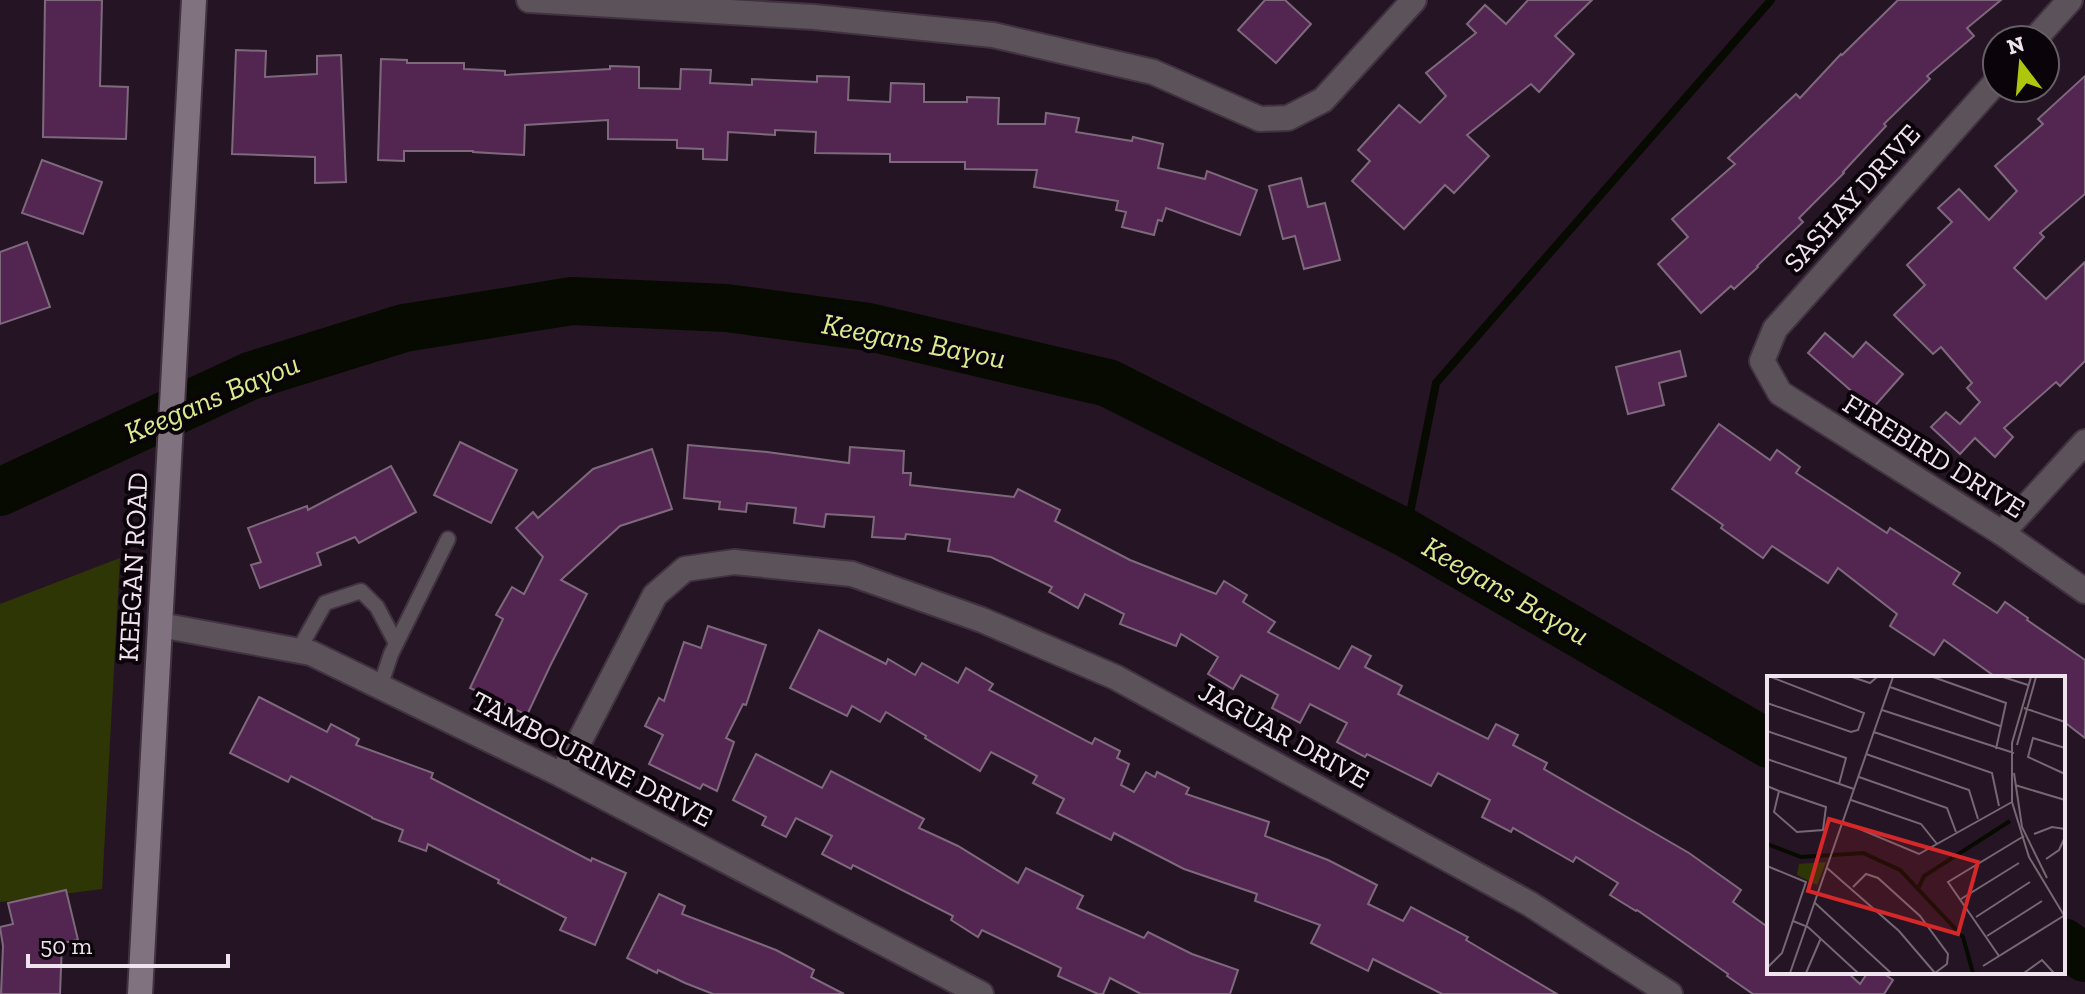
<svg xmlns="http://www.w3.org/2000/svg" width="2085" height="994" font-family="'Zilla Slab',serif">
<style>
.green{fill:#2f3606}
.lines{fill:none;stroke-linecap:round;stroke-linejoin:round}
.stream{stroke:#070a00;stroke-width:8}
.river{stroke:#070a00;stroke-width:48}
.building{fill:#532652;stroke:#7e697c;stroke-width:2}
.lane-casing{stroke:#413240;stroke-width:18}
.street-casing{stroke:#413240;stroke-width:28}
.secondary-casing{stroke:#413240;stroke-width:28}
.lane{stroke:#5b525a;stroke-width:14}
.street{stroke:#5b525a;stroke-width:24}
.secondary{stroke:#80727e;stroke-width:24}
.labels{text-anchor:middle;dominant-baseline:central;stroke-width:8;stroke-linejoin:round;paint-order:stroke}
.street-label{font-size:28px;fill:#efe3ed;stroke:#0a040a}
.water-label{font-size:30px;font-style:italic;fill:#d8ec8d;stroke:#0a040a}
.inset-river{fill:none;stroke:#070a00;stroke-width:4}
.inset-road{fill:none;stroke:#766774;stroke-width:2}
.view{fill:#d62828;fill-opacity:0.15;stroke:#d62828;stroke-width:4}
.inset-edge{fill:none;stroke:#efe3ed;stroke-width:4}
</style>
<rect width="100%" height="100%" fill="#251524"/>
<!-- green -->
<polygon class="green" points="120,558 102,889 0,902 0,604"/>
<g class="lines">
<!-- stream -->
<polyline class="stream" points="1406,533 1436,383 1771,0"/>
<!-- river -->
<g class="river">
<polyline points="0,492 250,376 404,328 572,301 726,308 869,327 1108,383 1406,533 1769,744"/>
<polyline points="2063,942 2085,958"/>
</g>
</g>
<!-- building -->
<g class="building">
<polygon points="45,0 102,0 100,86 128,87 126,139 43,137"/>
<polygon points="1265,0 1285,0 1311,24 1276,63 1238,30"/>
<polygon points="1528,0 1592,0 1555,36 1574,54 1539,92 1531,84 1467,135 1489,156 1454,193 1445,185 1404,229 1352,181 1370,161 1358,150 1399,105 1420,123 1446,96 1426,73 1476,33 1467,24 1485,5 1506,24"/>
<polygon points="1898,0 2001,0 1967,28 1974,36 1927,76 1930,79 1884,124 1886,126 1843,172 1844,173 1799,218 1803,222 1757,266 1758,267 1734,289 1731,286 1701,313 1658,264 1688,237 1672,219 1735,164 1728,158 1796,94 1800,98 1841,54 1842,55"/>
<polygon points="236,50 266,51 265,77 317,74 317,56 341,55 346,182 315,183 315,157 232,154"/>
<polygon points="381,59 407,60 407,63 464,63 464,69 505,71 505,75 610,69 610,66 639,67 639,88 680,89 681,69 711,70 710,83 752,85 752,79 817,82 817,76 849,77 848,100 890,102 891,83 924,84 924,102 967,102 967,97 999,98 998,124 1045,124 1046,113 1079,118 1076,132 1132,141 1133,137 1163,144 1158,168 1205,179 1207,171 1257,190 1240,235 1166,208 1162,221 1158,220 1154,235 1122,227 1126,212 1116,210 1118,201 1034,187 1037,170 965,169 965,162 890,162 890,154 815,153 816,132 775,130 775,135 728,132 727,160 703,159 703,149 677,148 677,140 608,139 608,120 525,125 524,155 473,152 473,151 404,151 404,161 378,160"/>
<polygon points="2085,76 2085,194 2040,233 2044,237 2014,268 2046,299 2085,262 2085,361 2060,386 2056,382 2004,428 2013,437 1995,457 1975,438 1960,454 1931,427 1946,412 1960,424 1980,402 1967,388 1972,383 1941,347 1933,354 1894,315 1925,285 1907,265 1952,222 1938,208 1959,189 1989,220 2017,191 1995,166 2043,124 2038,119"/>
<polygon points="42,160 102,182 83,234 22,213"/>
<polygon points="1301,178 1308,207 1325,203 1340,260 1304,269 1295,236 1283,239 1269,186"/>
<polygon points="27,242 50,307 0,324 0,252"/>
<polygon points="1825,333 1853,357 1866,342 1903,374 1872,409 1808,353"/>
<polygon points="1680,351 1686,376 1659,383 1664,405 1628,414 1616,367"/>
<polygon points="1719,424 1770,460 1777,450 1800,467 1796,473 1887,533 1890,528 1960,573 1953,584 1997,613 2005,602 2028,618 2027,620 2085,660 2085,738 2063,721 2063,678 1997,678 1944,640 1934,655 1890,626 1897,614 1838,568 1828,583 1772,546 1763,558 1721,528 1723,525 1672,489"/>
<polygon points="460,442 517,470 491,523 434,495"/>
<polygon points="688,445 767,452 849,463 850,447 904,451 903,473 911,473 910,485 1014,497 1018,489 1060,510 1055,521 1130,560 1216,594 1224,581 1247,595 1243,602 1275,622 1268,632 1339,669 1352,646 1371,656 1365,667 1402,686 1398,694 1488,739 1496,724 1518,735 1513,745 1547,763 1544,769 1689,853 1741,890 1733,902 1769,928 1769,972 1847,972 1860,984 1868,972 1881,972 1893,980 1884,994 1753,994 1727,976 1728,974 1637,910 1636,911 1610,895 1618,883 1576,857 1573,862 1513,828 1511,832 1482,817 1490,800 1438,773 1431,786 1367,754 1365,757 1337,742 1347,723 1310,704 1300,723 1272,708 1278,695 1241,675 1233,689 1208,674 1218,657 1181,634 1176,646 1120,624 1124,614 1085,594 1078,608 1049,592 1052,587 991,557 948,551 950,539 906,534 905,539 872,537 874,517 826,514 824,527 794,523 796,508 747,503 746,512 719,509 720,502 684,498"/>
<polygon points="652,449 672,509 620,526 561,580 587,594 551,664 527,715 470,688 503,619 496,615 512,587 524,594 543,557 516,528 533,512 538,518 593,469"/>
<polygon points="391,466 416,512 359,543 355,537 317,553 321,565 260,588 251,565 261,562 248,528 307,506 308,510"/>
<polygon points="708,626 766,645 746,705 743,704 726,738 734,742 717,791 703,784 700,789 649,764 663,735 645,726 659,698 664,701 684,642 701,648"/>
<polygon points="819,630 886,664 888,659 915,675 922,663 958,683 966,668 993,684 989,690 1092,744 1095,738 1120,751 1117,758 1129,764 1121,785 1134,792 1146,772 1155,777 1157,772 1189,788 1186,794 1269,822 1265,836 1328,860 1377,885 1368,904 1403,921 1411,907 1468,937 1466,940 1557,994 1442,994 1373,959 1368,971 1311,943 1320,925 1255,901 1257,894 1184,869 1114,833 1111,840 1057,813 1064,799 1033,783 1037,776 991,752 980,771 925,738 926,736 886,712 880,722 852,706 847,716 790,688"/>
<polygon points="259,697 327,732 331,724 359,739 356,745 433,773 431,778 591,861 592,858 626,873 595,945 560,930 566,918 498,883 499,880 428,844 426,851 399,841 403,830 372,818 372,817 291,776 288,782 230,753"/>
<polygon points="756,754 822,788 831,771 924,819 919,828 958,846 1018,883 1026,868 1083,896 1077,908 1144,938 1148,932 1192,954 1238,970 1230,994 1141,994 1110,978 1103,994 1098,994 1058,976 1061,968 982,930 978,937 951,920 953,916 853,865 851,869 822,854 832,836 796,818 786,837 762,825 766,817 733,800"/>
<polygon points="66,890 78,940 62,943 60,994 1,994 3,946 0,927 13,924 8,903"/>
<polygon points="659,894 685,906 682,914 776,950 814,970 811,977 844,994 713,994 685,983 658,970 657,973 627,958"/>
</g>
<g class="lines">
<defs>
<g id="lane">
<polyline points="298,651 325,603 361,591 377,607 396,643"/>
<polyline points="380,687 391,654 448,539"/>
</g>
<g id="street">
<polyline points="529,0 814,17 993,35 1153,72 1260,119 1288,118 1323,100 1414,0"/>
<polyline points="2034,40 2070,0"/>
<polyline points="1997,81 1775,329 1762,361 1780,393 2002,533 2085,591"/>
<polyline points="2002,533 2085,442"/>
<polyline points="160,625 311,653 562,775 981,994"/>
<polyline points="562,775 655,595 685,569 734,562 852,574 982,620 1115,677 1530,904 1670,994"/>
</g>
<polyline id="secondary" points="140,994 194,0"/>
</defs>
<!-- lane casing -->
<use href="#lane" class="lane-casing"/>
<!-- street casing -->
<use href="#street" class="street-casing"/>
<!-- secondary casing -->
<use href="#secondary" class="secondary-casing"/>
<!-- lane -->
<use href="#lane" class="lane"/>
<!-- street -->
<use href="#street" class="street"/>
<!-- secondary -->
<use href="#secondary" class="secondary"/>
</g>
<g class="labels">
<!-- street labels -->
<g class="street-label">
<text transform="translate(1852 198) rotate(-48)">SASHAY DRIVE</text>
<text transform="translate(1934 456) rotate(32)">FIREBIRD DRIVE</text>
<text transform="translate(133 567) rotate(-87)">KEEGAN ROAD</text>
<text transform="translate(1284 735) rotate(29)">JAGUAR DRIVE</text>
<text transform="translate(592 759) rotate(27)">TAMBOURINE DRIVE</text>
</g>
<!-- water labels -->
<g class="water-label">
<text transform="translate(914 341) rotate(11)">Keegans Bayou</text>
<text transform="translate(212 398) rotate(-23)">Keegans Bayou</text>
<text transform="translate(1506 591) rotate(30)">Keegans Bayou</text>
</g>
</g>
<!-- overview -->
<g transform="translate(1767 676)">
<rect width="298" height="298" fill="#251524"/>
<path d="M59 186 50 209 30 199 32 188Z" fill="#2f3606"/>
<path class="inset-river" d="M0 168 34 181 96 177 133 194 196 261 206 297M152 211 157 200 243 145"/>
<path class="inset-road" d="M85 1 103 7 110 1M166 1 239 27 229 73M236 1 261 9M264 1 245 67V126L262 181 298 241M123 11 233 50M0 27 84 56 91 54 97 37 4 1M257 32 298 46M115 34 247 77M0 55 79 82 72 108M107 56 225 97 232 130M250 69 269 1M298 72 266 62 261 81 298 98M99 78 202 114 211 143M0 83 87 113M247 97 255 151 280 202M92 101 180 132 189 156M248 109 298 124M0 110 12 115 59 131 56 154 30 156 7 136 12 115M84 124 154 148 170 168M76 146 152 178 245 126M267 158 285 151 298 153M279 183 292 174 298 161M0 190 39 206 15 277 0 292M60 192 132 255 168 297M86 211 99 198 111 202 153 240 181 278 180 288 168 297M194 223 252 187M48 227 124 297M209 241 263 206M26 245 41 251 91 297M220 260 275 225M232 280 181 206 257 160M216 290 298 239M23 297 126 1M39 297 54 262M257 297 275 284 287 297"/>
<path class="view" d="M62 143 211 186 191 258 41 215Z"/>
<rect width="298" height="298" class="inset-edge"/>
</g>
<!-- north arrow -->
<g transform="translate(2021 64) rotate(344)"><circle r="38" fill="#0a040a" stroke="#665d65" stroke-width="2"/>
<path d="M0-6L14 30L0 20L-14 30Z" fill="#adc60e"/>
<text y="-12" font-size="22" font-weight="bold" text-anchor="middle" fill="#efe3ed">N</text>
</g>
<!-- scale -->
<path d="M28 954v12h200v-12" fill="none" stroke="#efe3ed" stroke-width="4"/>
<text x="40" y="954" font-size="24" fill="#efe3ed" stroke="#0a040a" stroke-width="6" paint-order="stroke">50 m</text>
</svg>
